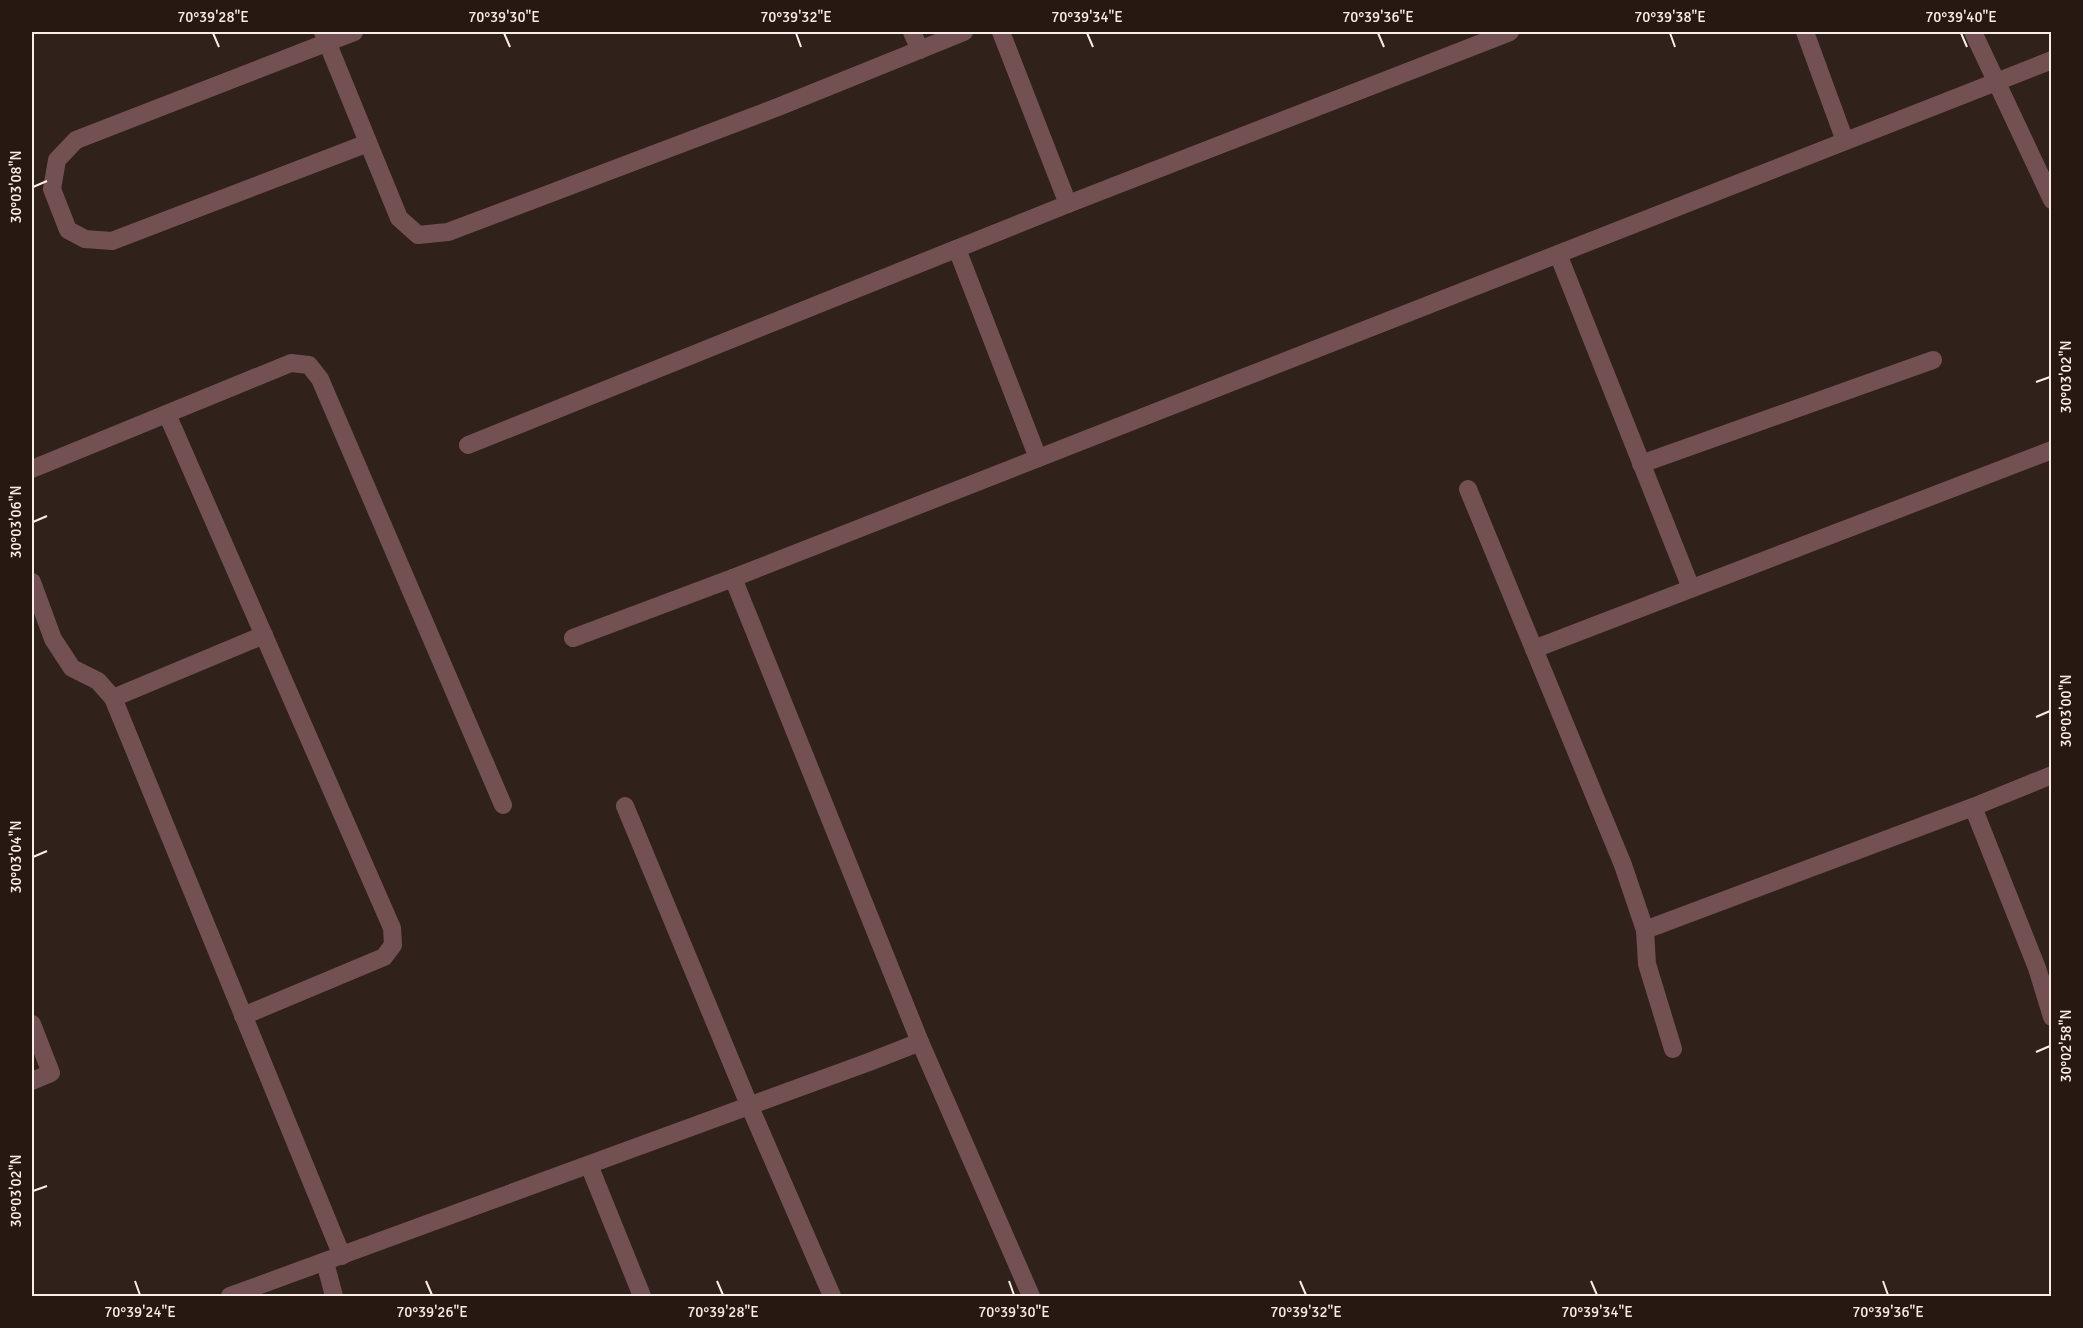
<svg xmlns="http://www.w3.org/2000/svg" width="2083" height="1328" font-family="Signika,sans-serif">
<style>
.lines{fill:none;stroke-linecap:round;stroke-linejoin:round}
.minor{stroke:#735051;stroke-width:18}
.ticks{fill:none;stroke:#f8ede8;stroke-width:2}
.neatline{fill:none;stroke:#f8ede8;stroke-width:2}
.ticks-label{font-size:15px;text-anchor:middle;fill:#f8ede8}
</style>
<rect width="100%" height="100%" fill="#31211b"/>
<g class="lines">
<!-- minor -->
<g class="minor">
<polyline points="323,32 399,218 418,235 448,232 778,107 964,32"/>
<polyline points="354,32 76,140 57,160 52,189 68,230 85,239 112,241 368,143"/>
<polyline points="912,32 920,50"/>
<polyline points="1001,32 1068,204"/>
<polyline points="1805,32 1845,141"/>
<polyline points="1973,32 2052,200"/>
<polyline points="957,249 1038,458"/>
<polyline points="1558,254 1691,588"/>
<polyline points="167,414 392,928 393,945 384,957 243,1016"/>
<polyline points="468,445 1068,204 1510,32"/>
<polyline points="1641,464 1933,360"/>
<polyline points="32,469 291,363 309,365 320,379 503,805"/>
<polyline points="1468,489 1623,865 1645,930 1647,964 1673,1049"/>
<polyline points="32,582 53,639 72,668 98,681 113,698 342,1256"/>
<polyline points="573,638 733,578 2052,60"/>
<polyline points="1534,649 2052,450"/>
<polyline points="113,698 264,635"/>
<polyline points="625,806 750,1107 832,1296"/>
<polyline points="1973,807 2037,968 2052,1017"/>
<polyline points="1645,930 1973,807 2052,775"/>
<polyline points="32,1024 51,1073 32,1081"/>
<polyline points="920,1042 1031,1296"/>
<polyline points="589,1165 642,1296"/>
<polyline points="325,1262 334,1296"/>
<polyline points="230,1296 869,1062 920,1042 733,578"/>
</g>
</g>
<!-- ticks -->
<path class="ticks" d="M213 33 219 47M504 33 510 47M796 33 801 47M1087 33 1093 47M1378 33 1384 47M1670 33 1675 47M1961 33 1967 47M33 187 47 181M2036 382 2050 377M33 522 47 516M2036 717 2050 711M33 857 47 851M2036 1052 2050 1046M33 1191 47 1186M135 1281 140 1295M426 1281 432 1295M717 1281 723 1295M1009 1281 1014 1295M1300 1281 1306 1295M1591 1281 1597 1295M1883 1281 1888 1295"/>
<!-- border -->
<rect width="2083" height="1328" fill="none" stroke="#271812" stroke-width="66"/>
<rect x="33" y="33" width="2017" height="1262" class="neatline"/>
<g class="ticks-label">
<text x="213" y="22">70°39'28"E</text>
<text x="504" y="22">70°39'30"E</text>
<text x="796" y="22">70°39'32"E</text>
<text x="1087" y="22">70°39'34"E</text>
<text x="1378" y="22">70°39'36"E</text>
<text x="1670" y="22">70°39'38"E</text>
<text x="1961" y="22">70°39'40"E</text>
<text transform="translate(16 187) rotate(-90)" y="5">30°03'08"N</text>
<text transform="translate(2066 377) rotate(-90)" y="5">30°03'02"N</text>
<text transform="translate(16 522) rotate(-90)" y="5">30°03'06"N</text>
<text transform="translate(2066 711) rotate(-90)" y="5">30°03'00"N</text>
<text transform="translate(16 857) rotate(-90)" y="5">30°03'04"N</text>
<text transform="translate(2066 1046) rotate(-90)" y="5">30°02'58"N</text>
<text transform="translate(16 1191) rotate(-90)" y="5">30°03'02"N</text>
<text x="140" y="1317">70°39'24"E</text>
<text x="432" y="1317">70°39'26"E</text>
<text x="723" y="1317">70°39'28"E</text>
<text x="1014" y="1317">70°39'30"E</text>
<text x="1306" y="1317">70°39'32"E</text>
<text x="1597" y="1317">70°39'34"E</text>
<text x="1888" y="1317">70°39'36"E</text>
</g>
</svg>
